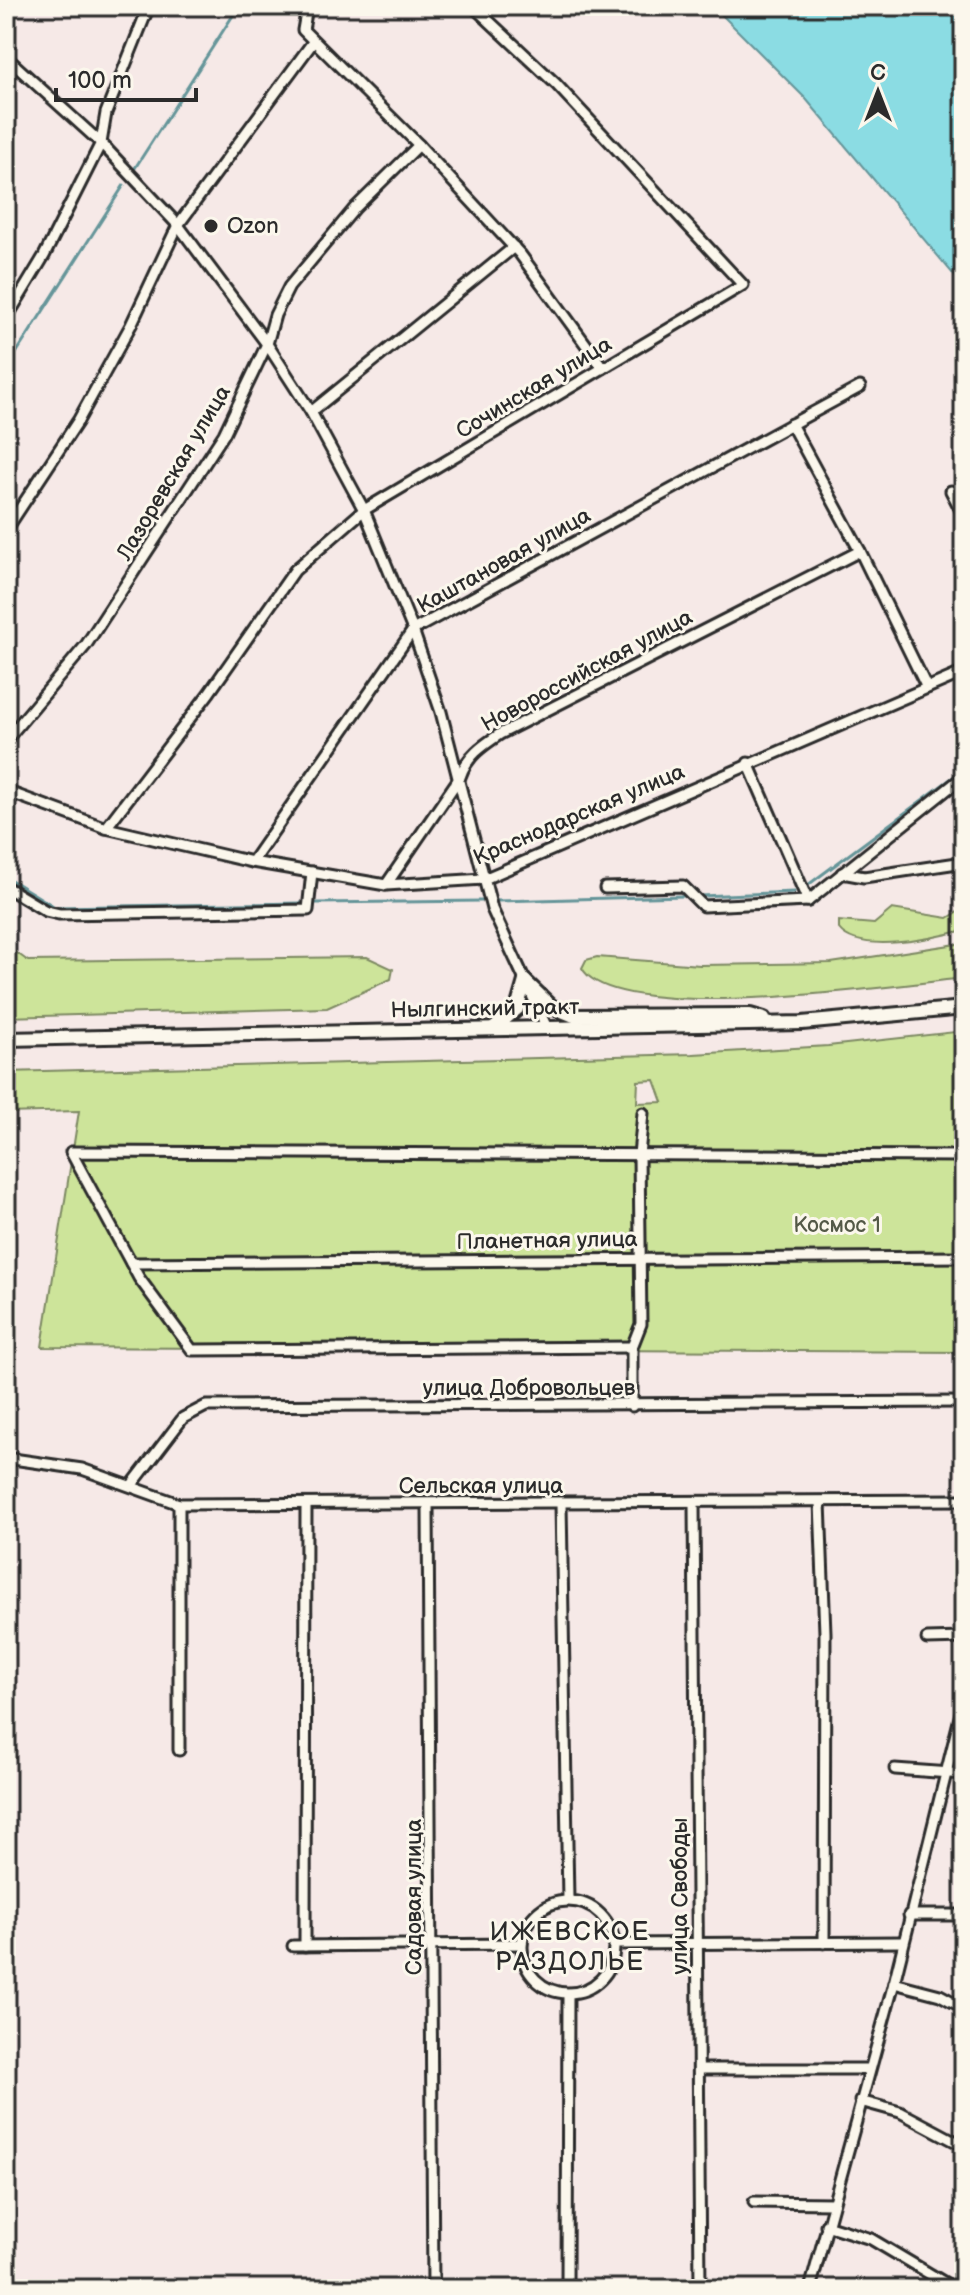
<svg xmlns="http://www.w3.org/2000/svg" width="970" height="2295" font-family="'Balsamiq Sans',sans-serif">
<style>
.green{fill:#cde49a;stroke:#7c8862;stroke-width:2;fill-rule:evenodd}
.water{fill:#8bdce3;stroke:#659599;stroke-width:2}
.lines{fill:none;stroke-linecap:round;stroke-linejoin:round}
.stream{stroke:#659599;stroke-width:3}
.minor-casing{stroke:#2b2b2b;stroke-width:15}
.secondary-casing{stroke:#2b2b2b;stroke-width:18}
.minor{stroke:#fbf7ec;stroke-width:9}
.secondary{stroke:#fbf7ec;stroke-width:12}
.poi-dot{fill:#2b2b2b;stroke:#fbf7ec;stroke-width:3}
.labels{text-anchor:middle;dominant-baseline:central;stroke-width:6;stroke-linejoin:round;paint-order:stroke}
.poi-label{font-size:22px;fill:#2b2b2b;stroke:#fbf7ec;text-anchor:start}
.street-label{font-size:22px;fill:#2b2b2b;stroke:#fbf7ec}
.park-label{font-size:22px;fill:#545947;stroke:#fbf7ec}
.quarter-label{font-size:26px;letter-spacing:2px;fill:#2b2b2b;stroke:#fbf7ec}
</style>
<rect width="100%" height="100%" fill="#f6e9e7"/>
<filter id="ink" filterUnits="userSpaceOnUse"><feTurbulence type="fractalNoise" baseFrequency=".0125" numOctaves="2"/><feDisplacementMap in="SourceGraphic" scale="16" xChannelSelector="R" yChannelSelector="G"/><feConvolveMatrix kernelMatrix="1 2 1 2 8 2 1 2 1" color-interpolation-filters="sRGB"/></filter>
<g filter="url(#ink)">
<!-- green -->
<g class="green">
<path d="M964 908V930C935 938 859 955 839 929V921L874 924 892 909 948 918Z"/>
<path d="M964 943V978C899 985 614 1027 582 968L586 960 597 957 700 965 831 963Z"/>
<polygon points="6,945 28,961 367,957 393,969 391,979 327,1008 6,1017"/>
<path d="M964 1031V1352L42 1347 79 1111 6 1113V1072L693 1054 828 1046ZM655 1080 663 1102 637 1103 638 1081Z"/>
</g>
<!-- water -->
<polygon class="water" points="713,6 964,6 964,287 806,99"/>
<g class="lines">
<!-- stream -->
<g class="stream">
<polyline points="135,168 239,6"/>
<polyline points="6,369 124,185"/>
<polyline points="6,877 55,907 301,903"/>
<polyline points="808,885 964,769"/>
<polyline points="700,896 794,892"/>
<polyline points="496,901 685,896"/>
<polyline points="316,903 482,901"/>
</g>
<defs>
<g id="minor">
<polyline points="313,6 306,13 303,30 419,145 520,254 603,368"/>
<polyline points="6,21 12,6"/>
<polyline points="6,57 101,143 178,225 267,344 311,412 364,510 413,630 441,712 492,909 547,1028"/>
<polyline points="6,319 44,256 101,143 106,113 149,6"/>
<polyline points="311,412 514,247"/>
<polyline points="791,424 860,551 927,688"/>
<polyline points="951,491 964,516"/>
<polyline points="6,530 78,421 131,325 178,225 313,42"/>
<polyline points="6,740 86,645 224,434 267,344 275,315 289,287 355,208 419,145"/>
<polyline points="748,763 808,901"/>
<polyline points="6,791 106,828 252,862 386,885 484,879 964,672"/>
<polyline points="106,828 209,693 295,570 364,510 743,285 556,84 473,6"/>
<polyline points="252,862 413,630 860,387"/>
<polyline points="842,873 864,877 964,862"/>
<path d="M386 885 460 777C467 756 482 746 500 734L860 551"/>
<polyline points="6,887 46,911 59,914 308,910 312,872"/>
<polyline points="605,888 683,886 703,906 808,901 964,776"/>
<polyline points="131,1263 964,1257"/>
<polyline points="632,1347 192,1350 139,1278 71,1152 964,1156"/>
<polyline points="632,1406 632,1347 641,1324 639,1155 643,1113"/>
<polyline points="6,1458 82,1469 179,1504 964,1500"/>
<polyline points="131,1486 183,1418 206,1406 964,1402"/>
<polyline points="820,1502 825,1633 824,1943"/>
<polyline points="694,1503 700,2289"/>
<polyline points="179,1504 179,1750"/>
<polyline points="428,1504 433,2289"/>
<polyline points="561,1504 568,1900"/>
<polyline points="927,1639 964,1638"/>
<polyline points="895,1769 964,1774"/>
<circle cx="568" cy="1947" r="46"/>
<polyline points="909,1915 964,1915"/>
<polyline points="614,1944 902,1942"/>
<polyline points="293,1946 521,1944"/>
<polyline points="305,1946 306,1504"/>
<polyline points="894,1983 940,1995 964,2008"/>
<polyline points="699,2069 869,2069"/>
<polyline points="860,2101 900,2112 964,2146"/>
<polyline points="754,2202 833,2203"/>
<polyline points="826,2225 871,2239 955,2289"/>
<polyline points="567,2289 568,1994"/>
<polyline points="810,2289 894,1983 964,1701"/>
</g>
<g id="secondary">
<polyline points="525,981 552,1007 574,1016 750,1015 764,1019"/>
<polyline points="493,1029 517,1009 525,981"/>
<polyline points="6,1039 802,1023 964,1008"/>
</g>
</defs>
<!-- minor casing -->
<use href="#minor" class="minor-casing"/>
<!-- secondary casing -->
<use href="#secondary" class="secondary-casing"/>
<!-- minor -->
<use href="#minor" class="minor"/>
<!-- secondary -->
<use href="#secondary" class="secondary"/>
</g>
</g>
<!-- markers -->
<circle class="poi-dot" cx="211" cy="226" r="8"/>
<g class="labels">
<!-- poi labels -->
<g class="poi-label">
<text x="227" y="226">Ozon</text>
</g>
<!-- street labels -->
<g class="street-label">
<text transform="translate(534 388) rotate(-31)">Сочинская улица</text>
<text transform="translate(174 473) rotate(-59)">Лазоревская улица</text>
<text transform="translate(504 561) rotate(-29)">Каштановая улица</text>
<text transform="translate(587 671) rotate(-28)">Новороссийская улица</text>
<text transform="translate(579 815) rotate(-23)">Краснодарская улица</text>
<text transform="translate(485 1009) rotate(-1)">Нылгинский тракт</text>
<text transform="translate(547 1241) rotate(-1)">Планетная улица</text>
<text x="529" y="1388">улица Добровольцев</text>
<text x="481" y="1486">Сельская улица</text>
<text transform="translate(680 1896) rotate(-90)">улица Свободы</text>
<text transform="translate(414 1897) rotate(-90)">Садовая улица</text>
</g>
<!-- park labels -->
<g class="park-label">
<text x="837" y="1225">Космос 1</text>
</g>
<!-- quarter labels -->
<g class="quarter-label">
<text x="570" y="1932">ИЖЕВСКОЕ<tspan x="570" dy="30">РАЗДОЛЬЕ</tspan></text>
</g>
</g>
<!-- margin -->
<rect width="970" height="2295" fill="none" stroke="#fbf7ec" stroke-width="32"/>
<rect x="16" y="16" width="938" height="2263" fill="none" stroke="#2b2b2b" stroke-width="3" filter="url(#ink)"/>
<!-- north arrow -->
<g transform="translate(878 92)" stroke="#fbf7ec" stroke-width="6" paint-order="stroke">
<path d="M0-6L14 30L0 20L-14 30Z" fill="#2b2b2b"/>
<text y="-12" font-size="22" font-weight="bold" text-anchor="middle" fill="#2b2b2b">С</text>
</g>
<!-- scale -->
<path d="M56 88v12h140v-12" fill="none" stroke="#2b2b2b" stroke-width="4"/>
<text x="68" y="88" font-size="24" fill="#2b2b2b" stroke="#fbf7ec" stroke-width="6" paint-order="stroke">100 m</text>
</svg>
